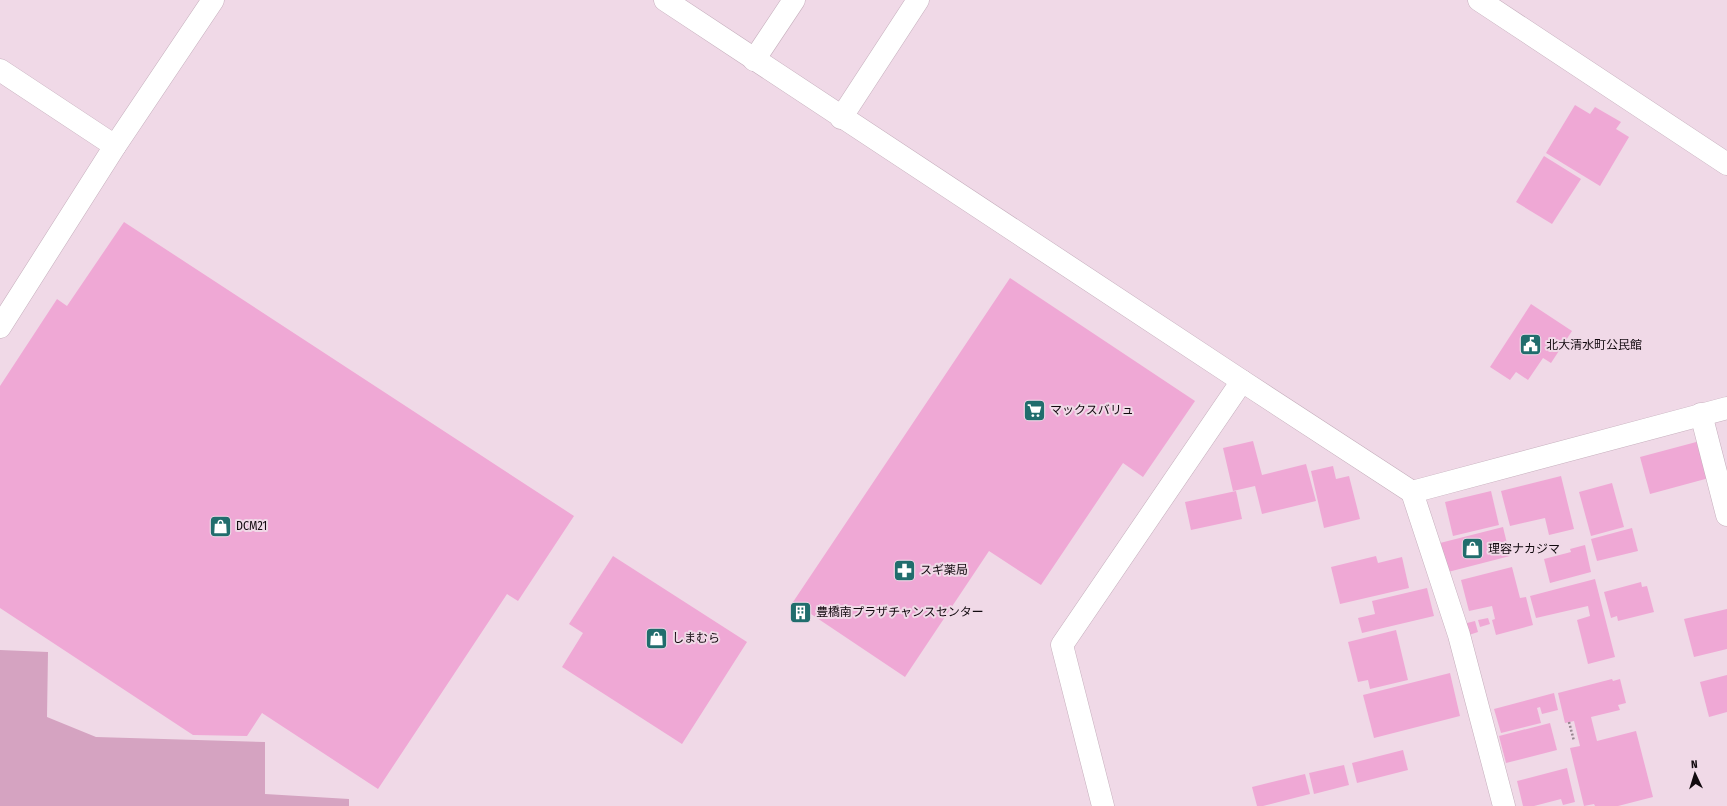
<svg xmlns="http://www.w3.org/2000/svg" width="1727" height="806" font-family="'Fira Sans Condensed','Noto Sans JP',sans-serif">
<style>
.grass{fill:#d5a3c1}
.building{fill:#efa8d5}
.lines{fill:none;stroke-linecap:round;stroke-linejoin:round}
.minor-casing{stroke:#c5aebc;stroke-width:23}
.path{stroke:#978690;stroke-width:2.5;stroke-dasharray:2 2;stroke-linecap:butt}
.minor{stroke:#fff;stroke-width:22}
.labels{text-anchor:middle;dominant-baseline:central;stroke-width:4;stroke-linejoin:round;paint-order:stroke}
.poi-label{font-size:12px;fill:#120a0f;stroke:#f0d9e7;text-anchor:start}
</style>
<rect width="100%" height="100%" fill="#f0d9e7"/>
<!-- grass -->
<polygon class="grass" points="0,650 48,652 47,717 96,737 265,742 265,794 349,799 349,806 0,806"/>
<!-- building -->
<g class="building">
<polygon points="1575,105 1590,114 1595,107 1621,122 1616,129 1629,137 1600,186 1546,153"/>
<polygon points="1544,156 1581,179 1552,224 1516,202"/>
<polygon points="124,222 574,516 518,601 507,594 378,789 262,713 247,736 193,735 0,608 0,386 57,299 67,306"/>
<polygon points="1010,278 1195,401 1143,477 1123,463 1041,585 989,551 905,677 808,612 802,620 791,613 797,605 793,602"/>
<polygon points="1531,304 1572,331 1551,363 1543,358 1528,380 1516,372 1510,380 1490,367"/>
<polygon points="1253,441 1262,475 1306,464 1316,501 1262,514 1255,486 1233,491 1223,448"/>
<polygon points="1700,441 1709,478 1650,494 1640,457"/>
<polygon points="1333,466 1336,479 1349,476 1360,519 1324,528 1311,471"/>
<polygon points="1561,476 1574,529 1549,535 1545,518 1510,526 1501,491"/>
<polygon points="1612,483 1624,527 1591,536 1579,492"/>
<polygon points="1236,491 1242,519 1191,530 1185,502"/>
<polygon points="1491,491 1499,525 1453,536 1445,502"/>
<polygon points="1503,527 1510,556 1448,572 1440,543"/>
<polygon points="1632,528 1638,551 1597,561 1591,539"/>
<polygon points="1585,545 1591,572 1550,583 1544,559 1571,552 1570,549"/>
<polygon points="613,556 747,642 682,744 562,667 583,633 569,624"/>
<polygon points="1376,556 1378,563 1402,557 1409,588 1340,604 1331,567"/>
<polygon points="1512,567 1520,598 1526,597 1533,625 1496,635 1492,620 1495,619 1492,606 1469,611 1461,580"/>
<polygon points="1595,579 1615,657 1588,664 1577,620 1590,616 1588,606 1536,618 1530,596"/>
<polygon points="1641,582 1642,587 1647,586 1654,612 1618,621 1617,616 1611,618 1604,592"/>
<polygon points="1427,588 1434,616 1362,633 1358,618 1375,614 1372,601"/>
<polygon points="1727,609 1727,649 1694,657 1684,619"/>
<polygon points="1488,618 1490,624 1480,627 1478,620"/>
<polygon points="1475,621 1478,632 1466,636 1463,624"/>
<polygon points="1396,630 1408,680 1370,689 1368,680 1358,682 1348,642"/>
<polygon points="1450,673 1460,716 1374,738 1363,695"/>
<polygon points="1727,675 1727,712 1709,717 1700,682"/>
<polygon points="1612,679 1613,681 1620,679 1626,703 1618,705 1620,710 1591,717 1597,741 1636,731 1653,797 1618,806 1595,806 1594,804 1584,806 1570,748 1580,746 1574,721 1565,723 1558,693"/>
<polygon points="1554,693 1558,710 1542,714 1540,707 1537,708 1541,723 1501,733 1494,709"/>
<polygon points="1550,723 1557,750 1506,763 1499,736"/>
<polygon points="1403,750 1408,770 1357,783 1352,763"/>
<polygon points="1344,765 1349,785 1314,794 1309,773"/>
<polygon points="1567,768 1575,802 1563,805 1561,799 1534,806 1523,806 1517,781"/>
<polygon points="1305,774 1310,794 1263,806 1257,806 1252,787"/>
</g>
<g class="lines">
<defs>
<g id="minor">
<polyline points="665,0 1242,381 1412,492 1459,635 1504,806"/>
<polyline points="1479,0 1727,164"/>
<polyline points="754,60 794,0"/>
<polyline points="0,70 115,146"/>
<polyline points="841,118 918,0"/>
<polyline points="0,327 115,146 213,0"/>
<polyline points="1701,414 1727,515"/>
<polyline points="1412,492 1727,408"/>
<polyline points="1103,806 1062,645 1242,381"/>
</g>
</defs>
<!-- minor casing -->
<use href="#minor" class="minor-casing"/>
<!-- path -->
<polyline class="path" points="1569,722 1574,741"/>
<!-- minor -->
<use href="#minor" class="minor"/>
</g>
<!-- icons -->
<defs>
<symbol id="civic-square" viewBox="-11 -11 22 22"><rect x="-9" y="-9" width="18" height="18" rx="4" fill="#216d6d" stroke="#f0d9e7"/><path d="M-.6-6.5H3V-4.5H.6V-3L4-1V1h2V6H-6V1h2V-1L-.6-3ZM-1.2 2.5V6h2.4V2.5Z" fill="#fff"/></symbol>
<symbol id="supermarket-square" viewBox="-11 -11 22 22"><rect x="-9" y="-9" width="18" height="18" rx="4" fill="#216d6d" stroke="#f0d9e7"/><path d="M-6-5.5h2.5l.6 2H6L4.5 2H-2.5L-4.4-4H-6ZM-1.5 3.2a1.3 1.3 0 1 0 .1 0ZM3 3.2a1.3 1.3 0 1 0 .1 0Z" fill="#fff"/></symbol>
<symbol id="shop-square" viewBox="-11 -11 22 22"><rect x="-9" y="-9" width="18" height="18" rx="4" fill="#216d6d" stroke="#f0d9e7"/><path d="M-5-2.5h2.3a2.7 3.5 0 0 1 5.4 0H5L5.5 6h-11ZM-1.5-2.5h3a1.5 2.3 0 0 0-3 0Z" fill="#fff"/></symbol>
<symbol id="pharmacy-square" viewBox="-11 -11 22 22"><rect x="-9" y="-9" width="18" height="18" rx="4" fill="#216d6d" stroke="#f0d9e7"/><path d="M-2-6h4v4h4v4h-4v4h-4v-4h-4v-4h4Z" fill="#fff"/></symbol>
<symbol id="building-square" viewBox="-11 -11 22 22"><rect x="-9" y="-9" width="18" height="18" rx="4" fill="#216d6d" stroke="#f0d9e7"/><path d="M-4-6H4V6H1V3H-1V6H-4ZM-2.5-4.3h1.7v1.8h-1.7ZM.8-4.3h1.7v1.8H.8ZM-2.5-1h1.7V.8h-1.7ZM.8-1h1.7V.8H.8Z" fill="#fff"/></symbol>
</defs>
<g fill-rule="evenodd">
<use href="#civic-square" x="1518" y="332" width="25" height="25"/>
<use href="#supermarket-square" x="1022" y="398" width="25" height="25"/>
<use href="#shop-square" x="208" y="514" width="25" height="25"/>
<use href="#shop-square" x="1460" y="536" width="25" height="25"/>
<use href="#pharmacy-square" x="892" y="558" width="25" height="25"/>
<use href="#building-square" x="788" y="600" width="25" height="25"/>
<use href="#shop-square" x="644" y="626" width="25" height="25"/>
</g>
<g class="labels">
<!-- poi labels -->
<g class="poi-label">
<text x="1546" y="345">北大清水町公民館</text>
<text x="1050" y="410">マックスバリュ</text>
<text x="236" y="526">DCM21</text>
<text x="1488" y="549">理容ナカジマ</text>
<text x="920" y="570">スギ薬局</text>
<text x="816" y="612">豊橋南プラザチャンスセンター</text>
<text x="672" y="638">しまむら</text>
</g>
</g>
<!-- north arrow -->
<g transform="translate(1695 774) rotate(356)" stroke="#f0d9e7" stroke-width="3" paint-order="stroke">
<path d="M0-3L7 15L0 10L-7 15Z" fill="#120a0f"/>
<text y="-6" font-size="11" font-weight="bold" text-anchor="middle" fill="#120a0f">N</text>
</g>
</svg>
